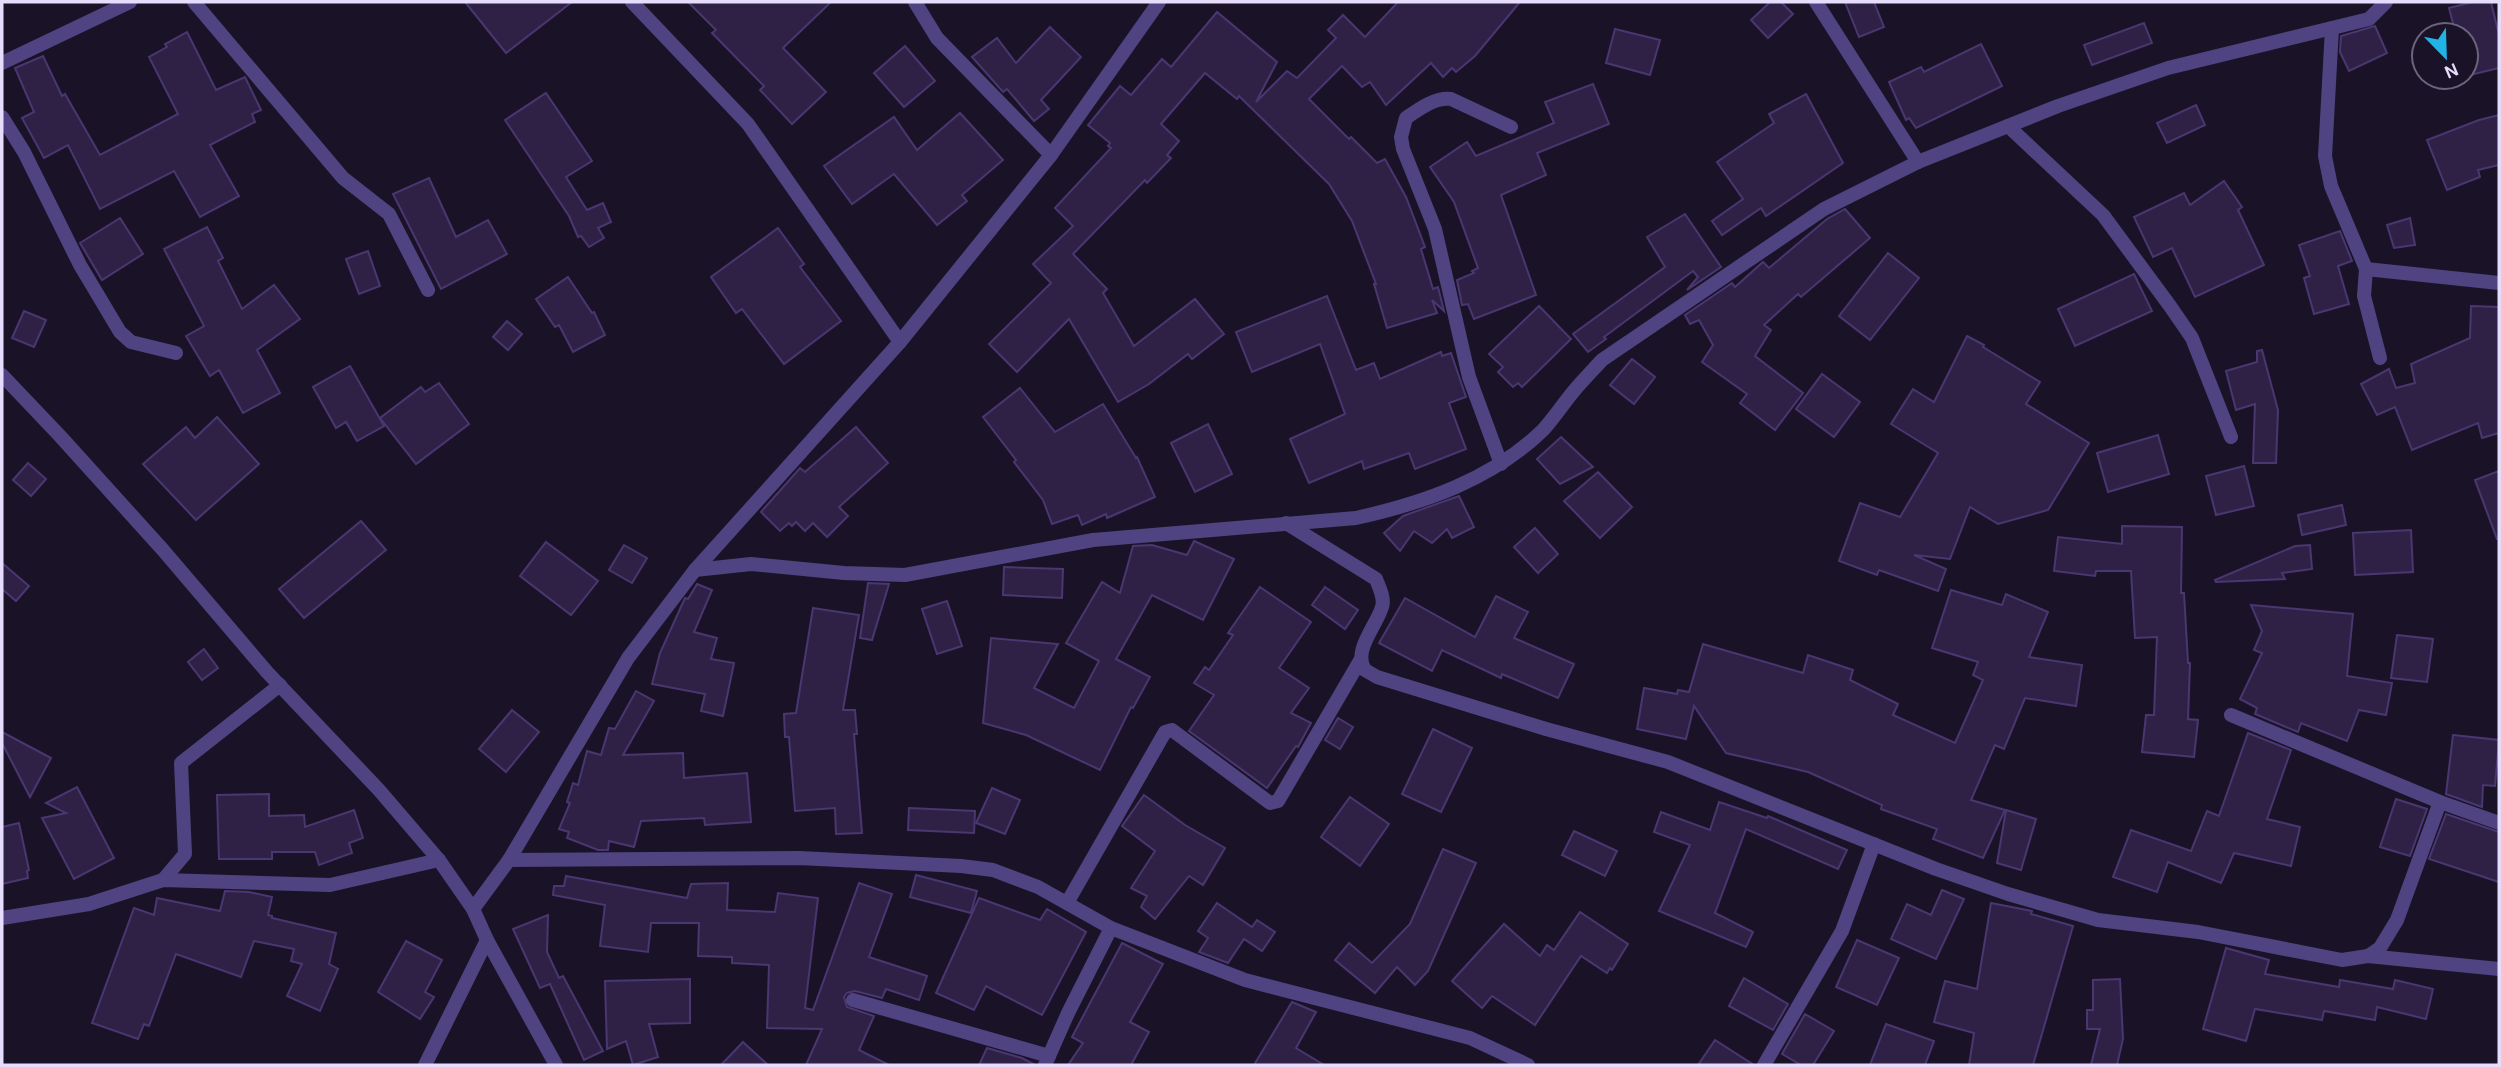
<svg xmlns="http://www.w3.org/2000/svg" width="2501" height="1067" font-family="Karla,sans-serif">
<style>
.building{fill:#2f2146;stroke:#4a3670;stroke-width:2}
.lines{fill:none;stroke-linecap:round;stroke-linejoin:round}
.minor{stroke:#4f4481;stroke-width:14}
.tertiary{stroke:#4f4481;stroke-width:14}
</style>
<rect width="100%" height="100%" fill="#1a1327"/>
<!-- building -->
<g class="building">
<polygon points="465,2 572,2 506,53"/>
<polygon points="688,2 831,2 783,48 826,92 792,124 760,90 764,86 712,33 716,30"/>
<polygon points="1398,2 1520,2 1475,56 1456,72 1452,68 1443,77 1431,63 1386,105 1370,82 1362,87 1342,66 1309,99 1349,139 1351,137 1377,163 1385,159 1406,197 1425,247 1421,249 1433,289 1438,287 1444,311 1432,300 1437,313 1387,328 1374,284 1376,284 1352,221 1329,184 1239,96 1237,99 1205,73 1161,124 1179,141 1167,155 1171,158 1147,183 1145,180 1073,254 1107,289 1103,293 1134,346 1195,299 1224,334 1192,359 1188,354 1149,384 1118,402 1069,319 1017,372 989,344 1051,283 1033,264 1073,226 1055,208 1111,148 1108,146 1110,143 1088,125 1120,86 1131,95 1162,59 1171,67 1217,12 1277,62 1256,102 1287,71 1297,78 1336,38 1328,30 1343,15 1365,37"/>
<polygon points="1770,2 1781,2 1793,14 1768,38 1751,20"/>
<polygon points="1845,2 1874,2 1884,27 1859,37"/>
<polygon points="2473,2 2491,2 2499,35 2499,68 2466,76 2466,35 2456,35 2449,8"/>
<polygon points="2144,23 2152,43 2092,65 2084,45"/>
<polygon points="2375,26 2387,53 2349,71 2340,52 2341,36"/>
<polygon points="1050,27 1081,57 1041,100 1049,109 1034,121 1007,89 1003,92 972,57 997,38 1016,63"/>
<polygon points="1615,29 1660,40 1650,75 1606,63"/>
<polygon points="187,32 216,90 245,77 261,110 252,114 255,122 210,145 239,196 200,217 174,171 100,209 68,145 44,158 22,118 34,112 15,68 43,56 62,96 65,94 100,155 178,114 149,57 167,47 165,44"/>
<polygon points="1981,44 2002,86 1916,128 1909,118 1906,120 1889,82 1921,67 1924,72"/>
<polygon points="905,46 935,81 904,107 874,73"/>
<polygon points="1593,84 1609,124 1537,153 1546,175 1501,195 1536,295 1474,319 1468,304 1462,305 1457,280 1474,273 1472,271 1478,268 1454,202 1430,167 1467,142 1476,156 1554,123 1545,102"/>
<polygon points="546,93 592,161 566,177 587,210 603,203 611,222 598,228 604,238 589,247 581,236 578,237 569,216 505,120"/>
<polygon points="1806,94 1843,163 1766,216 1761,208 1722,235 1712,221 1743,199 1717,162 1774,123 1769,114"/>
<polygon points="2196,105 2205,125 2167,143 2157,123"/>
<polygon points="960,113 1003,160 962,195 967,201 937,225 894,174 852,204 824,166 894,117 917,150"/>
<polygon points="2499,115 2499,165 2478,170 2480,177 2447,190 2427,140 2479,120"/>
<polygon points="429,178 456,237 488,220 507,254 441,289 393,194"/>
<polygon points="2224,181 2242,207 2238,210 2264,265 2195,297 2172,248 2153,257 2134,217 2184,193 2190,205"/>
<polygon points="1845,209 1870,238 1801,297 1798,294 1764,325 1771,330 1755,356 1803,393 1775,430 1740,403 1747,394 1702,362 1713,345 1699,320 1690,324 1685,315 1732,283 1735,287 1763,262 1769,268 1827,219"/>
<polygon points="1685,214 1721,267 1687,290 1698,277 1693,271 1604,337 1606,339 1588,352 1573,334 1665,267 1647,237"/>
<polygon points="120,218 143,254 102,280 80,243"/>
<polygon points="2410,218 2415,245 2394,248 2387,225"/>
<polygon points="207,227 223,258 218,261 242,309 274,285 300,319 257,350 280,393 243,413 219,370 210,376 186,336 204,326 164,249"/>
<polygon points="778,228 804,264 800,267 841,321 784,364 742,309 736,313 711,277"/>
<polygon points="2340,231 2352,261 2338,266 2349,304 2314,314 2304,278 2310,276 2299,245"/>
<polygon points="368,251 380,286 359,294 346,259"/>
<polygon points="1888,253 1919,278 1870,340 1839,316"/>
<polygon points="2134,274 2152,311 2075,346 2058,309"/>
<polygon points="568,277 592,313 594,312 605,335 573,352 559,325 555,327 536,299"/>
<polygon points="1327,296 1356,370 1374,363 1380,379 1441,352 1442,356 1451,353 1466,397 1449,403 1466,449 1415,469 1409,453 1364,469 1362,461 1309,483 1290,439 1345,414 1320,344 1252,372 1236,332"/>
<polygon points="1539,306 1571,339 1522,387 1518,383 1513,387 1498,372 1503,367 1489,354"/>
<polygon points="2471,306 2499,307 2499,433 2482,438 2478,423 2412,450 2395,407 2377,415 2361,384 2389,369 2396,388 2415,383 2411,364 2470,338"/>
<polygon points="24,311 46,320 34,347 12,338"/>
<polygon points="507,321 522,334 508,350 493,337"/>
<polygon points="1967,336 1984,345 1983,347 2040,382 2026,404 2089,443 2048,510 1998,524 1970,507 1950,559 1914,555 1946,569 1938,591 1879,570 1877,575 1839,561 1860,503 1900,517 1938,453 1891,424 1913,389 1934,402"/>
<polygon points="2262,350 2278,410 2276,463 2253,463 2255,404 2236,410 2226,371 2257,362 2257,351"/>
<polygon points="1632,359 1655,377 1634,404 1610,385"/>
<polygon points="350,366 384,426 357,441 346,422 336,428 313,387"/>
<polygon points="1822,374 1860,402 1834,437 1796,409"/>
<polygon points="439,383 469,424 416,464 380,418 421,387 425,392"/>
<polygon points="1020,388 1055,432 1103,404 1136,458 1137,457 1155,497 1107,518 1106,514 1082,525 1078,515 1052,524 1043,500 1014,462 1016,460 983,417"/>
<polygon points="217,417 259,464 196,520 143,464 186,427 195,438"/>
<polygon points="1208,424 1232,474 1195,492 1171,443"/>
<polygon points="856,427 888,463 839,507 848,516 827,537 813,523 805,531 796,522 792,526 789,523 780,531 761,512 800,468 805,472"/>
<polygon points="2158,435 2169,474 2108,492 2097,453"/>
<polygon points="1561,437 1593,467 1560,484 1537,459"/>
<polygon points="28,463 46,479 31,496 13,480"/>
<polygon points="2244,466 2254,506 2216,515 2206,476"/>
<polygon points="2499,471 2499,539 2497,539 2475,480"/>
<polygon points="1598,472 1632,507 1600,538 1564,501"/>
<polygon points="1459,496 1474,527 1452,538 1447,529 1432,543 1414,531 1400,551 1384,533 1403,516"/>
<polygon points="2342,505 2346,525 2302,535 2298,515"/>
<polygon points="361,521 386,550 304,618 279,589"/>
<polygon points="2122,526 2182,527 2181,593 2184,593 2188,663 2190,663 2188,719 2198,720 2194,757 2142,752 2146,715 2154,715 2157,637 2135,638 2131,571 2096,571 2095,576 2054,571 2058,537 2122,544"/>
<polygon points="1535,528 1558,554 1538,573 1514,547"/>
<polygon points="2411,530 2413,572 2355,575 2353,533"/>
<polygon points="1194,541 1234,559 1203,620 1152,595 1116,659 1150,677 1133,708 1131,707 1100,770 1026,735 983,723 991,638 1058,644 1034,688 1074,708 1099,661 1066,643 1102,582 1120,593 1133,546 1152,545 1187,555"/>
<polygon points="546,542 598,581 571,615 520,576"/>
<polygon points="624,545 647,558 632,583 609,570"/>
<polygon points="2310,545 2312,569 2282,573 2285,579 2216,582 2215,580 2295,546"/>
<polygon points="2,563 29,586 16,601 2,589"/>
<polygon points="1004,567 1063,569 1062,598 1003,595"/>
<polygon points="868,583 889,584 872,640 860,638"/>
<polygon points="697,584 712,590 694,632 717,638 711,659 734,663 723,716 701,711 705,694 652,684 660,653 685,598 688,599"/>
<polygon points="1260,587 1311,622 1279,668 1309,688 1291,713 1311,723 1298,747 1296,746 1267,788 1189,731 1214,695 1194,683 1205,667 1209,670 1233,635 1228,633"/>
<polygon points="1325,587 1358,610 1345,629 1312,605"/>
<polygon points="1951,590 2002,605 2006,594 2048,612 2029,657 2082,665 2076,706 2025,698 2004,749 1995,745 1971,800 2005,810 1983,858 1933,839 1937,829 1881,809 1882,805 1808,772 1726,753 1694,706 1686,739 1637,729 1644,688 1677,694 1678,690 1689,692 1703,644 1803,673 1808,655 1853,670 1850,680 1898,704 1893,715 1955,743 1983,680 1973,675 1978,662 1932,648"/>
<polygon points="1496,596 1528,612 1514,638 1574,664 1558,698 1502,674 1501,678 1442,650 1432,671 1379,643 1405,598 1475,637"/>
<polygon points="947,601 962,646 937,654 922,609"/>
<polygon points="2251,605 2353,614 2347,676 2392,683 2386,715 2359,710 2347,741 2301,723 2298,732 2255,714 2257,708 2240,699 2262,653 2254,650 2262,631"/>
<polygon points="813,608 859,615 843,710 855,710 857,734 854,734 862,833 836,834 835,808 795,811 789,737 785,737 784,714 796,713"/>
<polygon points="2397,635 2433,639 2427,682 2391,678"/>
<polygon points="204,649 218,668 202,680 188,662"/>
<polygon points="636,691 654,701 623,755 683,753 684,778 747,773 751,822 705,825 704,818 641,821 634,847 609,841 608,850 598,850 567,838 569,832 559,829 570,803 567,802 573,783 578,785 587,751 601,755 609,728 615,729"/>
<polygon points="512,710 539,732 506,772 479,749"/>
<polygon points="1338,718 1353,727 1340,749 1325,740"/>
<polygon points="1433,729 1472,748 1441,812 1402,794"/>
<polygon points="2,732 51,758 30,797 2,743"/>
<polygon points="2248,733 2291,750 2267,819 2300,827 2291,866 2234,853 2221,883 2168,862 2157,892 2113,877 2131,830 2191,851 2207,811 2219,816"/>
<polygon points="2453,735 2499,740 2495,786 2483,785 2482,807 2446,794"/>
<polygon points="77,787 114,858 74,879 42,818 66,813 46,803"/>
<polygon points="992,788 1020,800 1005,834 976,823"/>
<polygon points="269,794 269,816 304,815 305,827 354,810 363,838 349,843 352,853 319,865 315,852 272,852 272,859 219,859 217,795"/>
<polygon points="1144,795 1185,825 1225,848 1203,885 1189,876 1155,919 1141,907 1147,896 1131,888 1155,851 1122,826"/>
<polygon points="1350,797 1389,824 1360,866 1321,837"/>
<polygon points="2396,799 2427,809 2410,856 2380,847"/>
<polygon points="1719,802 1767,818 1768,816 1847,850 1838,869 1746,829 1715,913 1753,932 1746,947 1659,911 1690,845 1654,832 1661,812 1710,830"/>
<polygon points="909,808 975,811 974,833 908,830"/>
<polygon points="2006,810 2036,819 2021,870 1997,863"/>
<polygon points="2446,814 2499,832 2499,882 2429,859"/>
<polygon points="19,823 29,870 27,871 28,878 2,884 2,827"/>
<polygon points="1574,831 1617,851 1605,876 1562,855"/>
<polygon points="1443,849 1476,863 1428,971 1415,985 1397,967 1375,993 1335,960 1349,943 1372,963 1410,924"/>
<polygon points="916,875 977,891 971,913 910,897"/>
<polygon points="566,876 687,898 691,884 728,883 727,910 775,912 778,893 818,898 805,1008 813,1010 859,883 892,894 869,957 927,976 919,1000 886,989 882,998 855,991 847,993 844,997 847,1007 874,1016 859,1050 889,1065 806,1065 822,1029 767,1028 769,965 732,963 732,957 698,956 699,923 651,923 648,952 600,946 605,905 553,895 554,886 564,886"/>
<polygon points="1942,890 1964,899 1936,959 1891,939 1907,904 1931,915"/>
<polygon points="225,891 249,892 272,897 268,915 272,916 272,918 336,933 329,964 338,969 320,1011 287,996 302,964 291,961 294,949 254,941 241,977 176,954 149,1026 144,1024 138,1039 92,1023 134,908 154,915 157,898 220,911"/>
<polygon points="979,898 1040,920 1047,909 1086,932 1042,1015 986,986 974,1010 936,993"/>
<polygon points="1217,903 1252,927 1257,920 1275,932 1262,951 1244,939 1228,963 1199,952 1208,938 1198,931"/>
<polygon points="1991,903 2027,910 2032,911 2031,914 2073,926 2033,1065 1969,1065 1974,1033 1934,1022 1945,981 1977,989"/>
<polygon points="1580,912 1628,944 1612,970 1610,968 1607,973 1581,956 1535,1025 1492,996 1482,1008 1452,981 1504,924 1540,956 1547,945 1554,950"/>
<polygon points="548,915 547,952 559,978 563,976 603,1051 584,1060 550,984 540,988 513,929"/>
<polygon points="1857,940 1899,958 1877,1005 1836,987"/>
<polygon points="406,941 442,960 425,992 434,997 420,1019 378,992"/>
<polygon points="1122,943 1163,964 1130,1022 1149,1032 1131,1065 1068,1065 1083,1043 1072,1037"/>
<polygon points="2226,948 2269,960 2265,974 2339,987 2340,980 2393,989 2395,980 2433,989 2426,1019 2377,1007 2375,1020 2324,1011 2322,1020 2255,1009 2246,1041 2203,1029"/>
<polygon points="1744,978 1788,1004 1773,1030 1729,1006"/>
<polygon points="690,979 690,1023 649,1024 658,1057 633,1065 626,1041 607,1049 605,981"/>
<polygon points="2120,979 2123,1039 2117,1065 2091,1065 2100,1029 2087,1029 2087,1010 2093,1010 2093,980"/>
<polygon points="1292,1002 1316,1012 1296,1048 1324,1065 1254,1065"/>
<polygon points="1805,1014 1834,1031 1813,1065 1801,1065 1782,1054"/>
<polygon points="1886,1024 1934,1041 1925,1065 1870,1065"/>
<polygon points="1715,1040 1754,1065 1698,1065"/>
<polygon points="743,1042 768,1065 721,1065"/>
<polygon points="987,1048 1022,1058 1035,1065 979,1065"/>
</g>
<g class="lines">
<!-- minor -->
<g class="minor">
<polyline points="194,2 343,178 389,214 428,290"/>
<polyline points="632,2 748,124 900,342"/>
<polyline points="915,2 937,38 1051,155"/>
<polyline points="1816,2 1918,162"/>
<polyline points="2332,28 2325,156 2331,186 2366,269 2364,296 2380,358"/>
<polyline points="2,63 130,2"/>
<polyline points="2,117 24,152 80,265 120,332 131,342 176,353"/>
<polyline points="2008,126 2103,215 2170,306 2192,338 2231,437"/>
<polyline points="2366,269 2499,283"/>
<path d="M1501 464 1469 377 1435 229 1403 149 1401 137 1406 118C1419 109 1435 97 1451 99L1511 127"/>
<path d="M1286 523 1376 579C1379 587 1385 598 1382 607 1377 625 1352 651 1365 670L1377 677 1546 729 1668 762 1936 869 2008 894 2098 920 2198 932 2342 960 2368 956 2380 948 2397 920 2440 802"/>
<path d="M695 570 751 564 844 573 905 575 1093 540 1356 518C1424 503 1493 479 1543 430 1554 418 1563 404 1573 392 1582 381 1592 371 1602 360L1824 209 1918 162 2058 106 2168 68 2369 19 2386 2"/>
<polyline points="2231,715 2440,802 2499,823"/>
<polyline points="509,860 799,858 961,866 993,870 1038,887 1111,928 1245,980 1470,1038 1528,1065"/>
<polyline points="163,880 185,854 181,763 280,685"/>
<polyline points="1067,903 1165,732 1172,730 1270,803 1278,801 1361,659"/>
<polyline points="2,918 89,904 163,880 330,885 439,860"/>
<polyline points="2368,956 2499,969"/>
<polyline points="853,1000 1049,1056"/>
<polyline points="425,1065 487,940"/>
<polyline points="1045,1065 1068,1013 1111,928"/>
<polyline points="1764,1065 1842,931 1874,844"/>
</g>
<!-- tertiary -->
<g class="tertiary">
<polyline points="2,375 60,436 163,550 267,672 379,790 439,860 473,909 487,940 556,1065"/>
<polyline points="473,909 509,860 628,658 695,570 900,342 1051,155 1159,2"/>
</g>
</g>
<!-- border -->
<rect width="2501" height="1067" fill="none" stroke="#e5ddfb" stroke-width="7"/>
<!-- north arrow -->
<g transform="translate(2445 56) rotate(157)"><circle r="33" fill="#1a1327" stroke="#6b647c" stroke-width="2"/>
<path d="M0-5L12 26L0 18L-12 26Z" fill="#1fb3e6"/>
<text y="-10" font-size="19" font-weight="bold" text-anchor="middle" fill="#e5ddfb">N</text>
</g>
</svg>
